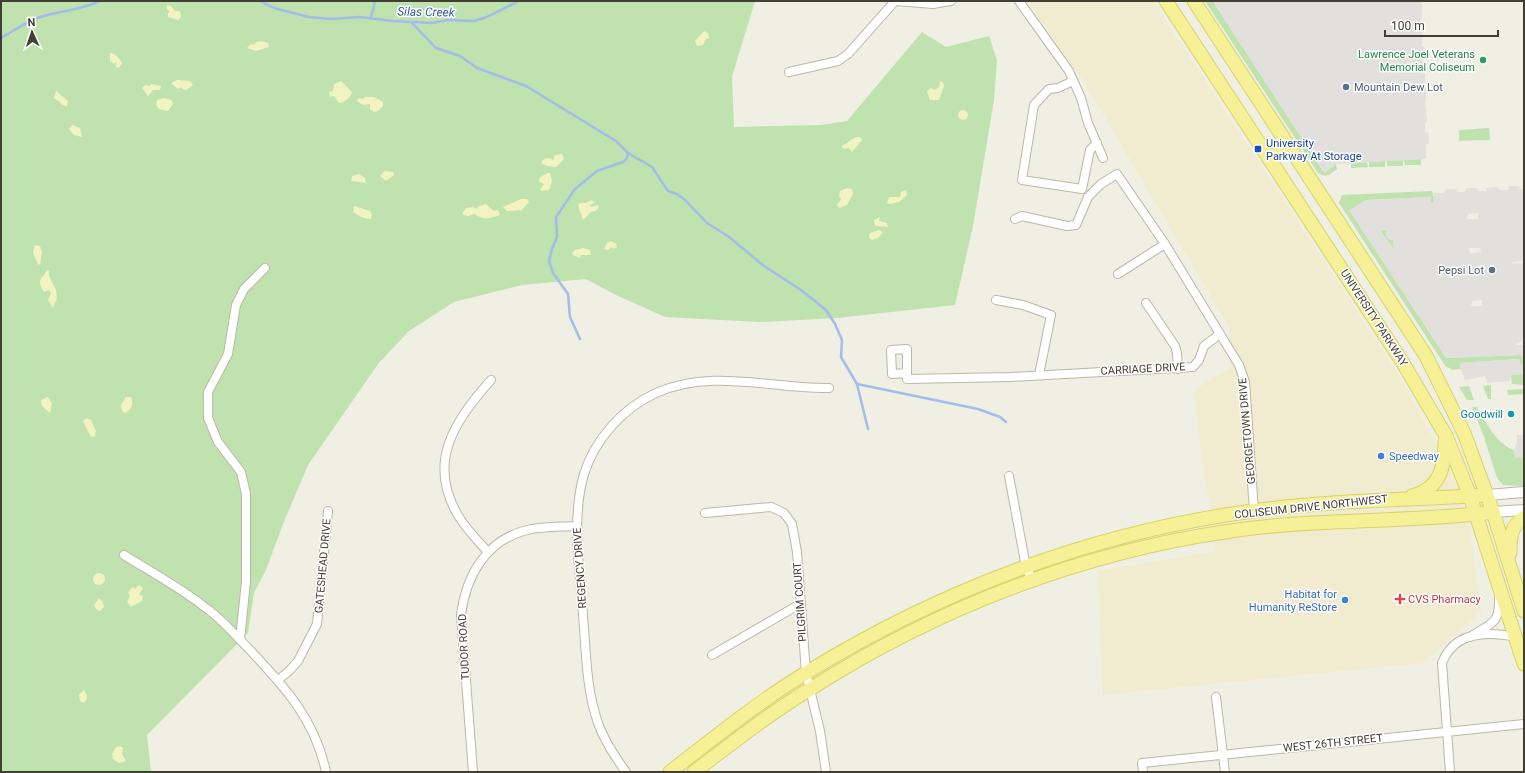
<svg xmlns="http://www.w3.org/2000/svg" width="1525" height="773" font-family="Roboto,sans-serif">
<style>
.commercial{fill:#f1ebcf}
.green{fill:#bfe2af}
.sand{fill:#f2f3c1}
.parking{fill:#e1e0dc;fill-rule:evenodd}
.lines{fill:none;stroke-linecap:round;stroke-linejoin:round}
.stream{stroke:#a3bce9;stroke-width:2.5}
.minor-casing{stroke:#bbb8a7;stroke-width:10}
.tertiary-casing{stroke:#bbb8a7;stroke-width:12}
.primary-casing{stroke:#d9d268;stroke-width:15}
.minor{stroke:#fff;stroke-width:8}
.tertiary{stroke:#fff;stroke-width:10}
.primary{stroke:#f6f197;stroke-width:13}
.leisure-dot{fill:#2e9e5b;stroke:#fff;stroke-width:1.5}
.service-dot{fill:#5c6f8a;stroke:#fff;stroke-width:1.5}
.transit-dot{fill:#1a4fb4;stroke:#fff;stroke-width:1.5}
.culture-dot{fill:#0f9aa8;stroke:#fff;stroke-width:1.5}
.shop-dot{fill:#3f7fe0;stroke:#fff;stroke-width:1.5}
.health-dot{fill:#e0444e;stroke:#fff;stroke-width:1.5}
.labels{text-anchor:middle;dominant-baseline:central;stroke-width:3;stroke-linejoin:round;paint-order:stroke}
.leisure-label{font-size:11px;fill:#27864d;stroke:#fff;text-anchor:end}
.service-label{font-size:11px;fill:#4e5e75;stroke:#fff;text-anchor:start}
.transit-label{font-size:11px;fill:#164399;stroke:#fff;text-anchor:start}
.street-label{font-size:11px;fill:#413f34;stroke:#fff}
.culture-label{font-size:11px;fill:#0d838f;stroke:#fff;text-anchor:end}
.shop-label{font-size:11px;fill:#366cbe;stroke:#fff;text-anchor:start}
.health-label{font-size:11px;fill:#be3a42;stroke:#fff;text-anchor:start}
.water-label{font-size:12px;font-style:italic;fill:#365ca4;stroke:#fff}
</style>
<rect width="100%" height="100%" fill="#f0efe3"/>
<!-- commercial -->
<polygon class="commercial" points="1026,1 1153,1 1399,375 1459,486 1471,538 1481,612 1423,663 1103,695 1098,571 1215,551 1213,521 1202,462 1194,390 1230,368 1230,329 1084,82"/>
<!-- green -->
<g class="green">
<polygon points="1,1 755,1 732,77 734,127 821,125 847,121 922,32 946,47 989,36 997,60 994,100 973,226 955,305 837,318 760,322 665,317 616,295 586,279 522,285 454,302 409,331 378,364 308,465 283,524 266,570 254,593 248,633 147,735 151,772 1,772"/>
<path d="M1205 1H1214L1324 173 1336 164 1337 169C1330 174 1326 179 1318 173Z"/>
<polygon points="1489,128 1490,140 1459,141 1459,130"/>
<polygon points="1421,159 1421,165 1405,165 1404,160"/>
<polygon points="1403,160 1403,166 1387,166 1387,161"/>
<polygon points="1385,161 1385,167 1369,167 1369,162"/>
<polygon points="1367,162 1368,167 1351,168 1351,163"/>
<polygon points="1432,191 1435,202 1433,203 1431,202 1431,197 1366,200 1350,211 1446,358 1520,355 1524,356 1523,365 1520,364 1519,359 1460,363 1461,369 1451,370 1450,368 1446,367 1339,203 1342,195"/>
<polygon points="1382,230 1386,230 1387,238 1393,240 1394,249 1381,232"/>
<polygon points="1524,374 1524,385 1512,384 1511,375"/>
<polygon points="1491,385 1491,399 1488,399 1483,386"/>
<polygon points="1469,386 1474,400 1467,400 1459,387"/>
<polygon points="1524,389 1524,394 1508,395 1507,390"/>
<path d="M1472 407H1477C1486 422 1496 444 1514 450L1515 457H1524V486L1503 485 1497 478 1483 434Z"/>
</g>
<!-- sand -->
<g class="sand">
<polygon points="167,5 171,6 175,11 180,11 181,17 178,20 168,17 168,13 170,12 167,9"/>
<polygon points="704,31 708,33 709,38 705,40 703,45 697,46 695,41"/>
<polygon points="261,41 268,43 269,47 256,51 247,48 251,44 254,45 256,42"/>
<path d="M110 53C116 54 120 58 122 64L118 68 116 67V62L114 64 110 61Z"/>
<polygon points="177,80 190,81 193,85 186,90 182,89 181,87 178,89 171,83"/>
<path d="M341 81 352 92C351 97 344 103 339 103L334 96 330 97 329 92 333 91 334 84Z"/>
<polygon points="940,82 943,82 944,86 939,100 930,100 927,91 931,88 935,90 939,87"/>
<polygon points="151,84 161,86 160,90 153,90 148,96 142,88 145,85 150,86"/>
<polygon points="56,91 68,101 67,106 62,105 59,101 54,98"/>
<polygon points="365,97 374,97 383,102 383,106 378,111 374,112 370,109 370,104 363,105 357,101 358,98 363,99"/>
<path d="M164 98C168 100 172 98 173 104L168 111 159 109 156 105 157 100Z"/>
<circle cx="963" cy="115" r="5"/>
<polygon points="72,125 80,128 82,137 74,135 69,129"/>
<polygon points="856,137 860,137 862,140 852,152 849,148 843,149 842,146"/>
<polygon points="562,154 564,159 556,167 547,166 541,163 544,159 549,158 553,160 555,155"/>
<polygon points="385,171 393,172 394,175 386,181 380,176"/>
<polygon points="548,173 550,173 552,181 549,190 541,191 540,190 544,184 539,182 540,177"/>
<polygon points="359,174 365,178 366,183 351,181 352,176"/>
<polygon points="847,188 852,189 853,194 847,205 839,208 837,205 841,199 839,196 840,191"/>
<polygon points="906,190 907,195 899,202 890,204 887,203 889,197 900,197 901,192"/>
<polygon points="521,199 527,199 529,202 521,211 519,210 507,211 503,207"/>
<polygon points="591,200 595,202 590,205 591,207 598,205 599,207 596,211 591,212 583,220 578,205 581,203 586,203"/>
<path d="M486 204 494 211 498 210 500 215C491 218 483 221 475 214L468 216 462 214 466 208 473 207 476 209 479 206Z"/>
<path d="M354 206 370 211 372 215 371 219C362 219 359 215 353 212Z"/>
<polygon points="880,217 879,221 887,223 888,227 875,226 874,220"/>
<polygon points="879,230 883,232 878,238 872,240 869,238 870,233"/>
<polygon points="611,241 616,244 617,247 614,249 612,247 608,250 604,249 607,243"/>
<polygon points="35,245 40,246 42,253 40,264 38,265 33,252"/>
<polygon points="583,248 590,250 591,255 581,255 580,258 573,255 572,253 575,250"/>
<path d="M47 270 49 271V276L56 290 57 298 53 308 48 300 51 293 49 290 44 292C36 278 41 281 47 270Z"/>
<polygon points="48,397 52,403 50,413 42,406 41,400"/>
<path d="M126 397H131C134 404 131 410 125 413L122 411 121 405Z"/>
<polygon points="86,418 91,420 96,431 95,436 91,437 83,421"/>
<circle cx="99" cy="579" r="6"/>
<polygon points="139,585 143,588 139,595 143,596 142,601 131,607 127,602 130,596 128,592 133,587 135,589"/>
<polygon points="99,598 102,601 104,607 100,611 96,609 94,605"/>
<polygon points="84,690 87,696 86,701 83,703 80,701 79,695"/>
<polygon points="120,746 123,748 122,754 126,761 119,763 113,759 112,754 116,747"/>
</g>
<!-- parking -->
<g class="parking">
<polygon points="1420,1 1422,5 1421,25 1423,26 1422,46 1424,47 1423,68 1425,69 1425,79 1424,88 1426,89 1426,99 1425,101 1427,121 1425,123 1425,132 1428,133 1429,143 1426,145 1426,159 1336,164 1324,173 1213,2"/>
<path d="M1509 186H1519L1520 189H1524V261L1512 262 1513 264 1524 263V341L1516 343 1517 345H1524V355L1446 358 1349 210 1366 200 1431 197V202L1433 203 1434 193H1444L1446 189H1456L1457 192H1465L1467 188H1476L1478 191H1487V188L1497 187 1499 190H1508ZM1478 213V219H1467L1468 214ZM1382 230 1386 231 1387 239 1393 240 1394 249 1381 232ZM1469 248H1480L1481 252 1470 253ZM1460 267V272H1449V268ZM1482 300V306H1471L1472 301Z"/>
<polygon points="1519,359 1520,364 1524,363 1524,374 1511,375 1510,381 1487,383 1485,376 1465,380 1461,369 1460,363"/>
<polygon points="1517,435 1524,435 1524,457 1515,458 1514,450 1517,442"/>
</g>
<g class="lines">
<!-- stream -->
<g class="stream">
<polyline points="260,1 274,8 309,17 331,19 359,17 393,21 432,23 448,20 474,21 487,17 519,1"/>
<polyline points="371,18 375,1"/>
<polyline points="412,23 436,48 460,56 477,68 526,86 616,141 628,153 652,167 668,191 677,194 685,200 707,223 729,237 764,266 801,290 826,310 835,324 842,340 841,357 857,384 868,429"/>
<path d="M1 38C14 31 25 22 40 17 60 11 81 10 100 1"/>
<polyline points="580,339 570,317 568,294 553,273 549,261 552,249 557,237 556,217 575,189 597,171 623,162 627,158 628,153"/>
<polyline points="857,384 978,409 1000,417 1006,422"/>
</g>
<defs>
<g id="minor">
<polyline points="896,1 933,4 951,1"/>
<polyline points="1019,1 1069,71 1081,98 1088,123 1103,158"/>
<polyline points="789,72 838,61 848,54 895,1"/>
<polyline points="1073,81 1058,88 1049,89 1034,105 1022,180 1082,189 1090,150 1097,143"/>
<polyline points="1118,274 1165,244"/>
<polyline points="996,300 1023,305 1051,315 1039,375"/>
<polyline points="1146,303 1175,346 1177,353 1178,369"/>
<polyline points="1220,334 1239,365 1245,382 1254,511"/>
<polyline points="907,373 892,374 891,350 907,349 907,379 1010,377 1193,367 1199,360 1204,346 1220,334 1165,244 1117,174 1101,184 1088,197 1076,225 1067,226 1022,216 1015,219"/>
<polyline points="1009,476 1026,567 1032,580"/>
<polyline points="705,513 771,507 784,513 792,524 797,552 806,673 820,731 826,772"/>
<path d="M488 552C478 541 467 530 459 517 426 463 454 421 491 380"/>
<path d="M124 555C151 572 181 588 206 608 222 619 234 634 248 648 284 686 315 719 326 772"/>
<path d="M1473 635C1493 623 1500 622 1499 597"/>
<polyline points="240,640 246,581 246,494 241,472 218,442 208,418 208,392 228,354 236,305 244,289 265,268"/>
<polyline points="712,655 800,604"/>
<polyline points="278,680 289,671 298,661 317,624 328,511"/>
<polyline points="1216,697 1225,772"/>
<path d="M473 772 461 615C466 576 486 540 527 530 543 526 560 527 577 526"/>
<path d="M626 772C615 757 604 740 598 723 586 689 586 650 583 615 580 569 571 519 584 474 595 439 623 408 656 393 712 368 770 389 829 388"/>
<polyline points="1143,772 1142,763 1524,724"/>
<path d="M1450 772 1442 663C1454 631 1487 631 1516 637"/>
</g>
<g id="tertiary">
<polyline points="1487,495 1524,492"/>
<polyline points="1493,512 1524,510"/>
</g>
<g id="primary">
<polyline points="1166,1 1403,363 1446,436 1470,496 1524,664"/>
<polyline points="1194,1 1426,356 1464,433 1493,512 1524,611"/>
<polyline points="1269,159 1289,146"/>
<path d="M1412 496C1440 489 1445 467 1445 441"/>
<path d="M1510 553C1510 539 1510 526 1524 518"/>
<path d="M670 772C715 737 758 702 806 673 942 589 1095 532 1253 511 1330 500 1409 500 1487 495"/>
<path d="M694 772C732 743 769 714 810 689 937 608 1082 552 1231 531 1318 518 1406 523 1493 512"/>
</g>
</defs>
<!-- minor casing -->
<use href="#minor" class="minor-casing"/>
<!-- tertiary casing -->
<use href="#tertiary" class="tertiary-casing"/>
<!-- primary casing -->
<use href="#primary" class="primary-casing"/>
<!-- minor -->
<use href="#minor" class="minor"/>
<!-- tertiary -->
<use href="#tertiary" class="tertiary"/>
<!-- primary -->
<use href="#primary" class="primary"/>
</g>
<!-- markers -->
<circle class="leisure-dot" cx="1483" cy="60" r="4"/>
<g class="service-dot">
<circle cx="1346" cy="87" r="4"/>
<circle cx="1492" cy="270" r="4"/>
</g>
<rect class="transit-dot" x="1254" y="145" width="8" height="8" rx="2"/>
<circle class="culture-dot" cx="1511" cy="414" r="4"/>
<g class="shop-dot">
<circle cx="1381" cy="456" r="4"/>
<circle cx="1345" cy="600" r="4"/>
</g>
<path class="health-dot" d="M1398 593h4v4h4v4h-4v4h-4v-4h-4v-4h4z"/>
<g class="labels">
<!-- leisure labels -->
<g class="leisure-label">
<text x="1475" y="54">Lawrence Joel Veterans<tspan x="1475" dy="13">Memorial Coliseum</tspan></text>
</g>
<!-- service labels -->
<g class="service-label">
<text x="1354" y="87">Mountain Dew Lot</text>
<text x="1484" y="270" text-anchor="end">Pepsi Lot</text>
</g>
<!-- transit labels -->
<g class="transit-label">
<text x="1266" y="143">University<tspan x="1266" dy="13">Parkway At Storage</tspan></text>
</g>
<!-- street labels -->
<g class="street-label">
<text transform="translate(1374 318) rotate(57)">UNIVERSITY PARKWAY</text>
<text transform="translate(1143 369) rotate(-3)">CARRIAGE DRIVE</text>
<text transform="translate(1247 431) rotate(-95)">GEORGETOWN DRIVE</text>
<text transform="translate(1311 507) rotate(-6)">COLISEUM DRIVE NORTHWEST</text>
<text transform="translate(323 566) rotate(-85)">GATESHEAD DRIVE</text>
<text transform="translate(580 568) rotate(-94)">REGENCY DRIVE</text>
<text transform="translate(800 602) rotate(-94)">PILGRIM COURT</text>
<text transform="translate(464 647) rotate(-93)">TUDOR ROAD</text>
<text transform="translate(1333 743) rotate(-6)">WEST 26TH STREET</text>
</g>
<!-- culture labels -->
<g class="culture-label">
<text x="1503" y="414">Goodwill</text>
</g>
<!-- shop labels -->
<g class="shop-label">
<text x="1389" y="456">Speedway</text>
<text x="1337" y="594" text-anchor="end">Habitat for<tspan x="1337" dy="13">Humanity ReStore</tspan></text>
</g>
<!-- health labels -->
<g class="health-label">
<text x="1408" y="599">CVS Pharmacy</text>
</g>
<!-- water labels -->
<g class="water-label">
<text transform="translate(426 12) rotate(1)">Silas Creek</text>
</g>
</g>
<!-- border -->
<rect width="1525" height="773" fill="none" stroke="#413f34" stroke-width="4"/>
<!-- north arrow -->
<g transform="translate(32 32) rotate(357)" stroke="#ffffff" stroke-width="3" paint-order="stroke">
<path d="M0-3L7 15L0 10L-7 15Z" fill="#413f34"/>
<text y="-6" font-size="11" font-weight="bold" text-anchor="middle" fill="#413f34">N</text>
</g>
<!-- scale -->
<path d="M1385 30v6h113v-6" fill="none" stroke="#413f34" stroke-width="2"/>
<text x="1391" y="30" font-size="12" fill="#413f34" stroke="#ffffff" stroke-width="3" paint-order="stroke">100 m</text>
</svg>
